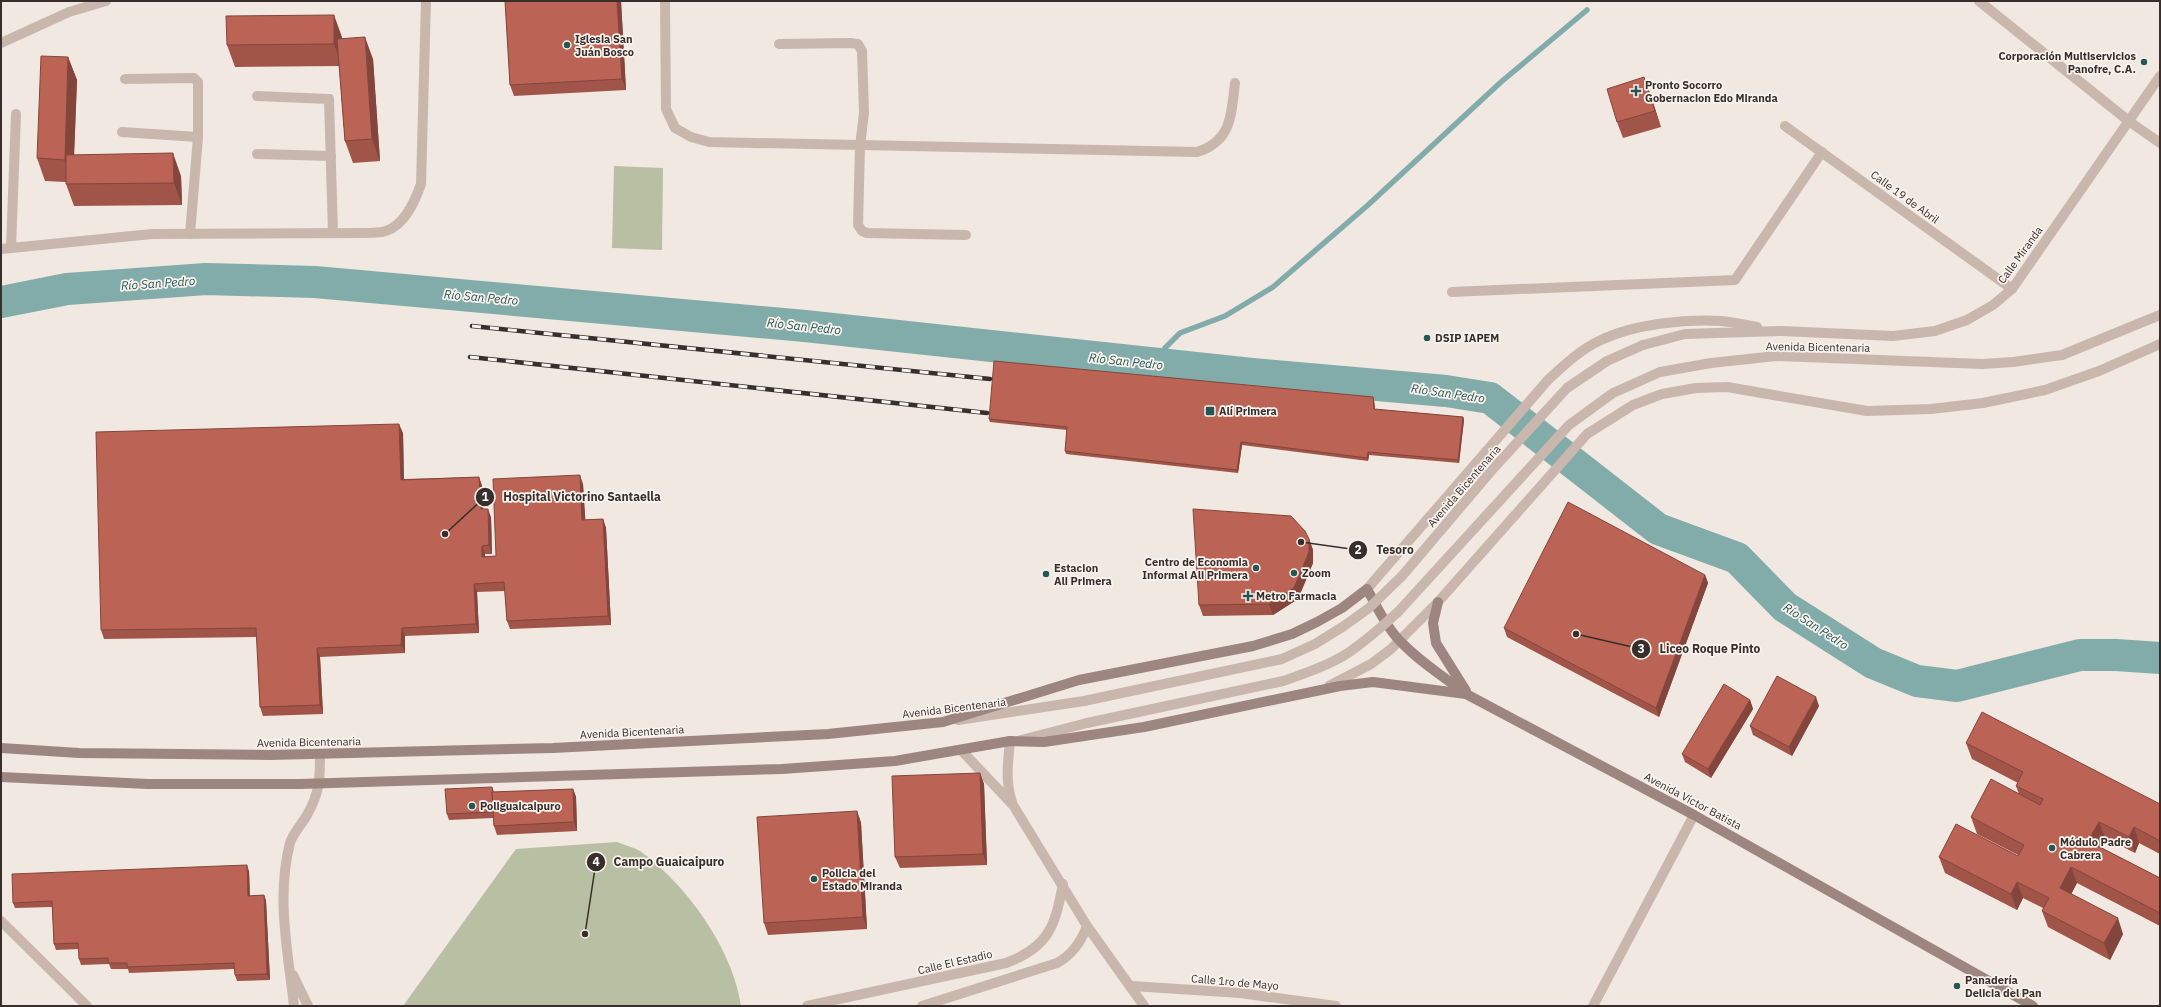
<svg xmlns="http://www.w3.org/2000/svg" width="2161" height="1007" font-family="'IBM Plex Sans',sans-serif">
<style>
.green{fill:#b8bfa2}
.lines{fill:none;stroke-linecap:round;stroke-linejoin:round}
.stream{stroke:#82aca9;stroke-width:5.5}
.river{stroke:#82aca9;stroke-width:32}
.minor{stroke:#c9b7ad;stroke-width:10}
.tertiary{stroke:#c9b7ad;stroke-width:10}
.secondary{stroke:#9c867f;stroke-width:10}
.rail-casing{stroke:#382e2b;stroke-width:4.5}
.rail{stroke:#f9f2ed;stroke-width:3;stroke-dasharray:9;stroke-linecap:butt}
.tertiary-bridge{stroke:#c9b7ad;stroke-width:10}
.wall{fill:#a15549}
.shaded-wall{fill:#83453c}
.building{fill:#bb6355;stroke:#83453c}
.poi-dot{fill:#245654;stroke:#f9f2ed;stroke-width:1.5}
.labels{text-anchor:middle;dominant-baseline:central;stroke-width:3.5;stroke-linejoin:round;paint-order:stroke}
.poi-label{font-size:11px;font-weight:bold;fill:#382e2b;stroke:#f9f2ed;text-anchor:start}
.street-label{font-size:11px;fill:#382e2b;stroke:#f9f2ed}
.water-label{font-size:12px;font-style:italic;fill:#245654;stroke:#f9f2ed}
.leader{fill:none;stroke:#382e2b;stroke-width:1.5}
.callout-dot{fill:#382e2b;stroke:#f9f2ed;stroke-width:1.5}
.mark-label{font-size:12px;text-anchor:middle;font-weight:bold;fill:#fff}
.callout-label{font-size:12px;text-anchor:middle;font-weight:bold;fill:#382e2b;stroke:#f9f2ed;stroke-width:3.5;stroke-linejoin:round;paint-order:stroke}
</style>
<rect width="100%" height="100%" fill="#f1e8e1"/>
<!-- green -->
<g class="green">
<polygon points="614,166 663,168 662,250 612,248"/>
<path d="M617 842C624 845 633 847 640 851 686 884 733 949 741 1006H403L516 849Z"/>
</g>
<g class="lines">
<!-- stream -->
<polyline class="stream" points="1156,364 1165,348 1180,333 1225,316 1273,287 1368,205 1501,82 1587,10"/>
<!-- river -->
<polyline class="river" points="1,302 67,289 206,279 315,282 805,326 1252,374 1446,391 1490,398 1658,529 1737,558 1785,607 1873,663 1917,681 1957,686 2080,655 2116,655 2160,658"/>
<!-- minor -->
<g class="minor">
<path d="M665 1 666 109 675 128 691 137 709 142 1197 152C1232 141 1231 115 1235 83"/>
<polyline points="1979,1 2130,122 2160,143"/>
<polyline points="1,43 69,12 106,1"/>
<polyline points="779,44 850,43 858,44 862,51 864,113 860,146 858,225 862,231 867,233 966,235"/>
<polyline points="125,79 194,78 198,82 198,137 190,234"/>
<polyline points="257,96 329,99 333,233"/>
<polyline points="1785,126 2012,289"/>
<polyline points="122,132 198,137"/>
<polyline points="257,154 331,156"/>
<polyline points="11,248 16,114"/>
<path d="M1 249 152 234 364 233C371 233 380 233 386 231 405 225 415 201 421 184L426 1"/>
<polyline points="1452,292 1735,280 1822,152"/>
<polyline points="1329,686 1371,664 1391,649 1438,602 1587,434 1633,405 1662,394 1696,388 1727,387 1867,411 1931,409 1983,403 2045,390 2099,371 2160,344"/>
<path d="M1010 741C1008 763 1005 781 1012 802"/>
<polyline points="961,750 1013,805 1087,926 1144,1006"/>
<polyline points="1,921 87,1006"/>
<polyline points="293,975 308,1006"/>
<polyline points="1132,986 1240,993 1336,1006"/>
<path d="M294 1006C288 952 276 897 290 843 293 833 302 824 307 815 320 792 320 779 320 754"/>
<path d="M807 1006 1006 963C1049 947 1055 926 1063 884"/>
<path d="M922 1006 1057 963C1072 955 1081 942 1087 926"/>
<polyline points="1593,1006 1694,815"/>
</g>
<!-- tertiary -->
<g class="tertiary">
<polyline points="1643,345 1685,334 1781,331 1893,336 1935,331 1967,320 1993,305 2012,289 2160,76"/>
<polyline points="1982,364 2013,362 2062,355 2160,315"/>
<path d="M1367 589 1548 380C1564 365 1581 349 1601 340 1634 324 1685 319 1721 321 1733 322 1745 325 1757 327"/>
<polyline points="958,720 1084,701"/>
<polyline points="1021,740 1087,723"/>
</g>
<!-- secondary -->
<g class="secondary">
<polyline points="1438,602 1433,623 1436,643 1466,691"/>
<path d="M1 748 79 753 270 755 553 748 828 734 943 722 1079 680 1253 646 1292 634 1317 622 1342 608 1367 589C1377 607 1386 626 1400 641 1420 662 1445 678 1468 695L1694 815 2033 1006"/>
<polyline points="1,777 148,784 300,784 782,769 895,761 1010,741 1044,742 1144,727 1340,686 1373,682 1466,694"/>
</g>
<defs>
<g id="rail">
<polyline points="472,326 990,379"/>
<polyline points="470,357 987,413"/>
</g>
</defs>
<!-- rail casing -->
<use href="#rail" class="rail-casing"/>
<!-- rail -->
<use href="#rail" class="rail"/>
<!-- tertiary-bridge -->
<g class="tertiary-bridge">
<polyline points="1084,701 1282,659 1315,644 1344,626 1369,608 1402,576 1492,470 1567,388 1607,361 1643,345"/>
<path d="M1087 723 1283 681C1303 674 1325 667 1343 656 1363 644 1381 627 1398 612L1569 425 1613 393 1660 372 1711 363 1776 356 1982 364"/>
</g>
</g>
<!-- wall -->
<g class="wall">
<polygon points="505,1 621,1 626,90 514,96 510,85"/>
<polygon points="342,37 342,39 373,59 380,161 353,163 345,141 339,66 235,67 227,45"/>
<polygon points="68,57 77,80 74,155 181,176 182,205 74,206 66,184 66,182 45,181 37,158"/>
<polygon points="1644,77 1661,127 1623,138 1617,122"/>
<polygon points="1373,397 1374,400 1375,409 1463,417 1464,420 1459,463 1369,455 1368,461 1242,445 1238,473 1066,454 1065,451 1067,430 990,422 989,419"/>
<polygon points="403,433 404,479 479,477 482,486 483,509 491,517 492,554 485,554 485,557 496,556 583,484 585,520 603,519 606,528 611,625 510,629 507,621 505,591 477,592 479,633 405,636 405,653 320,657 323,714 263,716 260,707 257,637 104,639 101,630"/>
<polygon points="1309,539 1313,550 1313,563 1298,599 1273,615 1203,616 1199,605"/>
<polygon points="1705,575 1708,583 1659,717 1507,637 1504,628"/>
<polygon points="1750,700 1753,709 1711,778 1685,762 1682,754"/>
<polygon points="1819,706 1792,756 1753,735 1750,726"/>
<polygon points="1966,743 2160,804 2160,854 2139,843 2135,853 2105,838 2100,847 2160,878 2160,926 2077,883 2071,894 2123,934 2110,960 2048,927 2042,911 2043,908 2023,898 2017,910 1945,873 1939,857 2018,856 2018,855 1977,834 1971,817 2019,794 2016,786 2018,783 1972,759"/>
<polygon points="980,773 984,784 987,865 900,868 895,857"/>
<polygon points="492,787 494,792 573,789 576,797 577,831 497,835 494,826 493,818 449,820 447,814"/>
<polygon points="857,811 861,823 867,929 768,935 764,923"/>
<polygon points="249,871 250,896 264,895 266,901 270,980 237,981 235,975 234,969 129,973 128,969 111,969 109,964 81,965 79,959 79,949 56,950 54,944 52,907 15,908 13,903"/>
</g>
<!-- shaded-wall -->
<g class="shaded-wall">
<polygon points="617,1 621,1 626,90 622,79"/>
<polygon points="334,15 342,37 342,66 334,44"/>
<polygon points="365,37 373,59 380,161 372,139"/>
<polygon points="68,57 77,80 73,182 65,160"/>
<polygon points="1644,77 1650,93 1661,127 1655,111"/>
<polygon points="173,153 181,176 182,205 174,183"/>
<polygon points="1373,397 1374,400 1375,412 1374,409"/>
<polygon points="1463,417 1464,420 1459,463 1458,460"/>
<polygon points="399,424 403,433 404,488 401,480"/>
<polygon points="1241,442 1242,445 1238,473 1237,470"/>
<polygon points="1368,452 1369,455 1368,461 1367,458"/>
<polygon points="580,475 583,484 586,529 582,520"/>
<polygon points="479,477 482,486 484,518 481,509"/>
<polygon points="488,509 491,517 492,554 489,545"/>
<polygon points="603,519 606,528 611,625 608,616"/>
<polygon points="1309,539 1313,550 1313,563 1298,599 1273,615 1269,604"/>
<polygon points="482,546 485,554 486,565 482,557"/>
<polygon points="1705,575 1708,583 1659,717 1656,708"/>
<polygon points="474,584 477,592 479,633 476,624"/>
<polygon points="402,628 405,636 405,653 401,645"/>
<polygon points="317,648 320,657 323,714 320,705"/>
<polygon points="1816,697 1819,706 1792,756 1789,747"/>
<polygon points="1750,700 1753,709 1711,778 1708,769"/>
<polygon points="980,773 984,784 987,865 983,854"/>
<polygon points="573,789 576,797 577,831 574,822"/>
<polygon points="857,811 861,823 867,929 863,917"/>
<polygon points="2099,822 2105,838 2094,857 2088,841"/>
<polygon points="2134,827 2139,843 2135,853 2129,837"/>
<polygon points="247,865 249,871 250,901 248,896"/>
<polygon points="2071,867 2077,883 2066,904 2060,888"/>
<polygon points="2017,882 2023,898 2017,910 2011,894"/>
<polygon points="264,895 266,901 270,980 267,974"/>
<polygon points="2118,918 2123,934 2110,960 2104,943"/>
</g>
<!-- building -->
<g class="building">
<polygon points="505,1 617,1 622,79 510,85"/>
<polygon points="334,15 334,44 227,45 226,16"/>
<polygon points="365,37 372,139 345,141 337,39"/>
<polygon points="41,56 68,57 65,160 37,158"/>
<polygon points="1644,77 1655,111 1617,122 1607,89"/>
<polygon points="173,153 174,183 66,184 66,155"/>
<polygon points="994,361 1373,397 1374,409 1463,417 1458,460 1368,452 1367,458 1241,442 1237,470 1065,451 1067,427 989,419"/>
<polygon points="399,424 401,480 479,477 481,509 488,509 489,545 482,546 482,557 496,556 493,479 580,475 582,520 603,519 608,616 507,621 504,582 474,584 476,624 402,628 401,645 317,648 320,705 260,707 256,628 101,630 96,432"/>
<polygon points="1568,502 1705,575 1656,708 1504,628"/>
<polygon points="1193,509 1291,516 1305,531 1309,539 1309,552 1294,588 1269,604 1199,605"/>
<polygon points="1777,676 1816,697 1789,747 1750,726"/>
<polygon points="1724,684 1750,700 1708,769 1682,754"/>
<polygon points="1982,712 2160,804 2160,841 2134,827 2129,837 2099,822 2088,841 2160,878 2160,913 2071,867 2060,888 2118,918 2104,943 2042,911 2049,898 2017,882 2011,894 1939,857 1956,824 2018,856 2024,845 1971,817 1991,779 2040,805 2043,799 2016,786 2023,772 1966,743"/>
<polygon points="980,773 983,854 895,857 892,776"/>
<polygon points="492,787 493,792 492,792 493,812 447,814 445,789"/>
<polygon points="573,789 574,822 494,826 492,792"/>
<polygon points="857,811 863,917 764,923 757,817"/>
<polygon points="247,865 248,896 264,895 267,974 235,975 234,963 127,967 127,963 108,963 108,958 79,959 78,943 54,944 52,901 13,903 12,874"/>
</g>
<!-- markers -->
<g class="poi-dot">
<circle cx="567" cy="45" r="4"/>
<circle cx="2144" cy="62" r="4"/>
<path d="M1634 85h4v4h4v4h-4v4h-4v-4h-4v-4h4z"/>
<circle cx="1427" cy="338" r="4"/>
<rect x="1205" y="406" width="10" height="10" rx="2"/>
<circle cx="1256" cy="568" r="4"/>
<circle cx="1294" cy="573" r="4"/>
<circle cx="1046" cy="574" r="4"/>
<path d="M1246 590h4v4h4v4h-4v4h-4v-4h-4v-4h4z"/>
<circle cx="472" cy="806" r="4"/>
<circle cx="2052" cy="848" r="4"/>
<circle cx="814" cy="879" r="4"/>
<circle cx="1957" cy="986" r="4"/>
</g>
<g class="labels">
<!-- poi labels -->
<g class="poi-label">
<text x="575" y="39">Iglesia San<tspan x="575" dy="13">Juán Bosco</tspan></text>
<text x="2136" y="56" text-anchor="end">Corporación Multiservicios<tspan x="2136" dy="13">Panofre, C.A.</tspan></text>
<text x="1645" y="85">Pronto Socorro<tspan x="1645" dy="13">Gobernacion Edo Miranda</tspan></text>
<text x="1435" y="338">DSIP IAPEM</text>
<text x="1219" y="411">Alí Primera</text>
<text x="1248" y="562" text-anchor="end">Centro de Economia<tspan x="1248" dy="13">Informal Ali Primera</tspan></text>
<text x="1054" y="568">Estacion<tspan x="1054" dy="13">Ali Primera</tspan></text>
<text x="1302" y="573">Zoom</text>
<text x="1256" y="596">Metro Farmacia</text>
<text x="480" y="806">Poliguaicaipuro</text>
<text x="2060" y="842">Módulo Padre<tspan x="2060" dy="13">Cabrera</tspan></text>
<text x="822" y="873">Policia del<tspan x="822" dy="13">Estado Miranda</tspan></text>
<text x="1965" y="980">Panadería<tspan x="1965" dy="13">Delicia del Pan</tspan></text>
</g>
<!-- street labels -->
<g class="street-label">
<text transform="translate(1905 197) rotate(36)">Calle 19 de Abril</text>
<text transform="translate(2020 255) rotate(-54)">Calle Miranda</text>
<text transform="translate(1818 347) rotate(1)">Avenida Bicentenaria</text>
<text transform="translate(1464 486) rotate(-49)">Avenida Bicentenaria</text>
<text transform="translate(954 708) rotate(-7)">Avenida Bicentenaria</text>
<text transform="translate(632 732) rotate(-3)">Avenida Bicentenaria</text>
<text transform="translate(309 742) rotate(-1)">Avenida Bicentenaria</text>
<text transform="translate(1693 801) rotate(28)">Avenida Víctor Batista</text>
<text transform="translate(955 962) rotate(-13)">Calle El Estadio</text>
<text transform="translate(1235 982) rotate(5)">Calle 1ro de Mayo</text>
</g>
<!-- water labels -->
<g class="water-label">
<text transform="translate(158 283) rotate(-4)">Río San Pedro</text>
<text transform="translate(481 297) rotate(5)">Río San Pedro</text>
<text transform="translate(804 326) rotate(6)">Río San Pedro</text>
<text transform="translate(1126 361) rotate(6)">Río San Pedro</text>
<text transform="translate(1448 393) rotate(8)">Río San Pedro</text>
<text transform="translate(1816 626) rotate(33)">Río San Pedro</text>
</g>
</g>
<!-- callouts -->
<path class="leader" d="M445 534L485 497M1301 542L1358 550M1576 634L1641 649M585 934L596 862"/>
<g class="callout-dot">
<circle cx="445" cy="534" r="4"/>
<circle cx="1301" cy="542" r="4"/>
<circle cx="1576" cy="634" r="4"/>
<circle cx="585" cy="934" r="4"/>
<circle cx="485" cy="497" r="10"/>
<circle cx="1358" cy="550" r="10"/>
<circle cx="1641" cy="649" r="10"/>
<circle cx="596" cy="862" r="10"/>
</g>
<g class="mark-label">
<text x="485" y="501">1</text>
<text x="1358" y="554">2</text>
<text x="1641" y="653">3</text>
<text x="596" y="866">4</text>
</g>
<g class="callout-label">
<text x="582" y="501">Hospital Victorino Santaella</text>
<text x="1395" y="554">Tesoro</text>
<text x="1710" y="653">Liceo Roque Pinto</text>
<text x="669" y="866">Campo Guaicaipuro</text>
</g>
<!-- border -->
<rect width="2161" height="1007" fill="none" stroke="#382e2b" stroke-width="4"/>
</svg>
